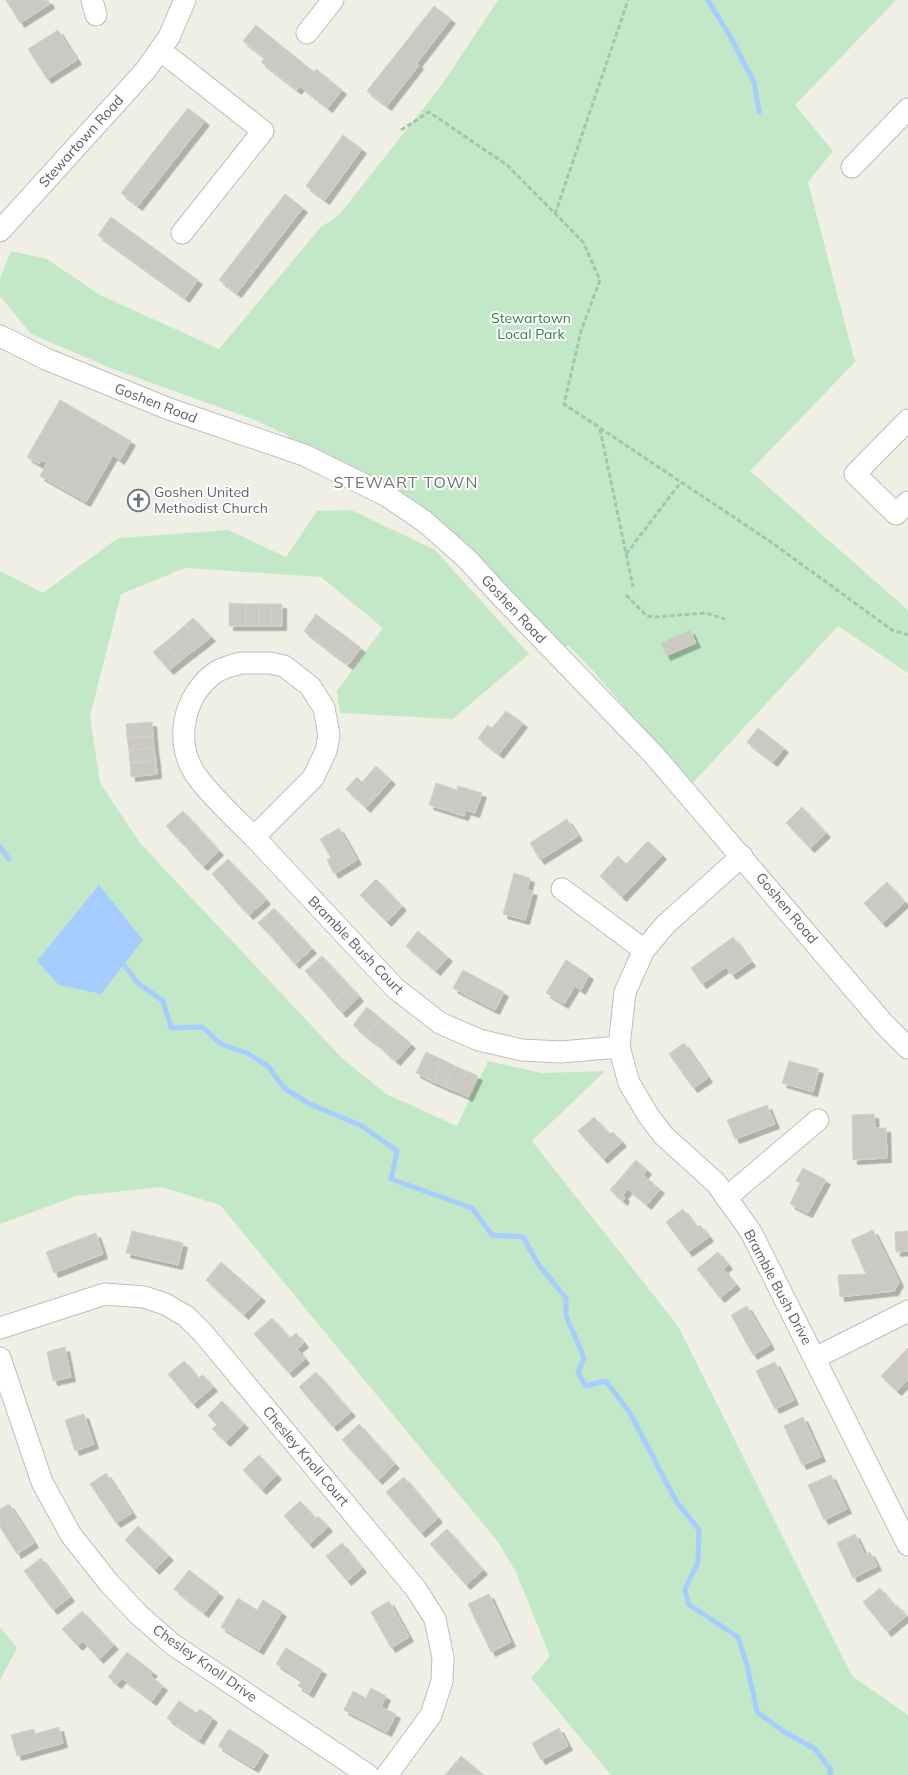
<svg xmlns="http://www.w3.org/2000/svg" width="908" height="1775" font-family="Mulish,sans-serif">
<style>
.green{fill:#c2e8c7}
.water{fill:#a7cdff}
.lines{fill:none;stroke-linecap:round;stroke-linejoin:round}
.stream{stroke:#a7cdff;stroke-width:5}
.building{fill:#cbc9c3;stroke:#d5d2c4;filter:url(#shadow)}
.minor-casing{stroke:#bdbec5;stroke-width:23}
.path{stroke:#9bc9ae;stroke-width:3;stroke-dasharray:5 2.5;stroke-linecap:butt}
.minor{stroke:#fff;stroke-width:21}
.labels{text-anchor:middle;dominant-baseline:central;stroke-width:4;stroke-linejoin:round;paint-order:stroke}
.street-label{font-size:14px;fill:#5d6067;stroke:#fff}
.park-label{font-size:14px;fill:#318240;stroke:#fff}
.worship-label{font-size:14px;fill:#5b616d;stroke:#fff;text-anchor:start}
.quarter-label{font-size:16px;letter-spacing:1px;fill:#6e7279;stroke:#fff}
</style>
<defs>
<filter id="shadow"><feDropShadow dx="4.5" dy="4.5" stdDeviation="0" flood-color="#0004"/></filter>
</defs>
<rect width="100%" height="100%" fill="#f0efe6"/>
<!-- green -->
<g class="green">
<polygon points="498,0 896,0 795,105 833,151 808,182 855,362 750,471 908,610 908,673 838,626 691,785 595,673 568,645 560,653 440,531 284,443 289,436 255,420 113,369 31,334 0,296 0,279 11,251 47,259 100,295 219,349 320,228 339,215 441,86"/>
<polygon points="351,510 435,550 529,654 453,719 340,713 337,691 383,628 321,577 185,568 121,594 90,716 100,783 140,843 342,1058 386,1094 457,1126 488,1061 542,1073 605,1071 532,1141 678,1326 852,1676 908,1715 908,1775 611,1775 531,1678 550,1656 516,1572 498,1542 220,1205 162,1187 76,1196 0,1224 0,571 43,593 118,538 228,530 286,557 317,511"/>
<polygon points="0,1627 17,1648 0,1680"/>
</g>
<!-- water -->
<polygon class="water" points="99,885 143,940 101,994 59,985 37,961"/>
<g class="lines">
<!-- stream -->
<g class="stream">
<polyline points="708,0 731,38 754,82 759,112"/>
<polyline points="0,847 9,859"/>
<polyline points="124,965 138,983 163,1001 171,1028 202,1027 221,1044 247,1053 268,1066 284,1088 310,1104 362,1126 397,1151 391,1179 472,1208 492,1235 523,1237 538,1264 566,1298 566,1316 584,1357 578,1373 586,1386 606,1381 630,1413 676,1501 699,1530 698,1562 685,1589 688,1604 738,1637 747,1665 757,1712 783,1731 815,1749 831,1770 830,1775"/>
</g>
</g>
<!-- building -->
<g class="building">
<polygon points="6,0 48,0 50,4 20,23"/>
<polygon points="434,6 451,19 417,63 419,65 387,106 367,91"/>
<polygon points="256,25 314,72 316,69 342,90 328,108 300,86 297,90 261,62 265,58 243,41"/>
<polygon points="58,30 77,60 47,79 28,49"/>
<polygon points="188,108 205,121 138,206 121,193"/>
<polygon points="343,135 362,149 325,200 306,186"/>
<polygon points="285,194 303,208 237,293 219,280"/>
<polygon points="111,217 198,280 185,298 98,235"/>
<polygon points="60,400 131,441 120,460 113,455 86,502 40,476 47,463 42,460 39,464 27,457"/>
<polygon points="229,603 246,604 246,626 229,626"/>
<rect x="246" y="604" width="13" height="22"/>
<polygon points="259,604 272,604 271,626 259,626"/>
<polygon points="272,604 282,604 282,626 271,626"/>
<polygon points="316,614 330,625 317,641 304,631"/>
<polygon points="193,618 211,637 201,645 185,625"/>
<polygon points="185,625 201,645 189,654 174,635"/>
<polygon points="330,625 340,632 327,649 317,641"/>
<polygon points="690,630 696,643 666,656 661,643"/>
<polygon points="340,632 351,640 338,657 327,649"/>
<polygon points="174,635 189,654 179,662 164,643"/>
<polygon points="351,640 361,648 348,665 338,657"/>
<polygon points="164,643 179,662 169,670 153,652"/>
<polygon points="506,711 523,723 499,754 478,738 488,725 492,728"/>
<polygon points="152,722 153,736 127,738 126,724"/>
<polygon points="758,728 784,748 773,762 747,742"/>
<polygon points="153,736 154,748 129,751 127,738"/>
<polygon points="154,748 156,761 130,763 129,751"/>
<polygon points="156,761 157,774 131,777 130,763"/>
<polygon points="376,766 391,780 366,808 346,789 357,777 362,782"/>
<polygon points="436,783 457,790 458,786 482,793 475,813 466,810 464,816 429,805"/>
<polygon points="802,807 826,833 810,848 786,823"/>
<polygon points="183,811 193,822 176,837 166,826"/>
<polygon points="567,819 578,836 540,860 530,843"/>
<polygon points="193,822 202,832 186,847 176,837"/>
<polygon points="339,828 357,860 334,874 327,860 331,858 320,839"/>
<polygon points="202,832 211,842 194,857 186,847"/>
<polygon points="648,841 662,855 622,897 600,876 618,856 626,864"/>
<polygon points="211,842 219,851 203,866 194,857"/>
<polygon points="228,859 238,870 222,885 212,874"/>
<polygon points="238,870 248,880 231,896 222,885"/>
<polygon points="514,873 530,878 527,890 533,891 525,920 503,914"/>
<polygon points="376,879 402,906 387,922 360,895"/>
<polygon points="248,880 258,890 240,906 231,896"/>
<polygon points="887,882 905,902 882,923 864,903"/>
<polygon points="258,890 266,900 249,915 240,906"/>
<polygon points="274,908 285,920 269,934 258,923"/>
<polygon points="285,920 294,929 278,944 269,934"/>
<polygon points="294,929 303,939 286,954 278,944"/>
<polygon points="418,931 448,957 436,971 406,946"/>
<polygon points="733,937 751,962 732,975 726,967 702,984 691,968"/>
<polygon points="303,939 312,949 295,964 286,954"/>
<polygon points="322,956 333,968 316,983 305,971"/>
<polygon points="566,960 589,975 581,990 575,986 564,1004 546,993"/>
<polygon points="333,968 342,978 325,993 316,983"/>
<polygon points="463,970 504,992 495,1010 453,988"/>
<polygon points="342,978 351,987 333,1003 325,993"/>
<polygon points="351,987 359,997 342,1013 333,1003"/>
<polygon points="367,1007 380,1018 366,1036 353,1025"/>
<polygon points="380,1018 391,1027 377,1044 366,1036"/>
<polygon points="391,1027 401,1035 386,1053 377,1044"/>
<polygon points="401,1035 411,1044 396,1061 386,1053"/>
<polygon points="684,1043 708,1078 693,1088 669,1054"/>
<polygon points="426,1052 443,1060 434,1082 416,1073"/>
<polygon points="443,1060 455,1066 445,1087 434,1082"/>
<polygon points="789,1061 819,1069 813,1092 782,1083"/>
<polygon points="455,1066 467,1071 458,1092 445,1087"/>
<polygon points="467,1071 478,1076 468,1097 458,1092"/>
<polygon points="767,1105 775,1124 735,1139 727,1120"/>
<polygon points="874,1114 875,1128 886,1128 887,1158 853,1160 852,1115"/>
<polygon points="594,1117 610,1134 613,1132 622,1142 603,1159 578,1131"/>
<polygon points="636,1160 647,1170 643,1175 660,1189 647,1205 628,1189 623,1195 625,1197 623,1201 610,1190"/>
<polygon points="803,1168 826,1180 808,1213 790,1204 800,1183 796,1181"/>
<polygon points="683,1209 697,1228 700,1225 709,1237 688,1252 666,1222"/>
<polygon points="873,1230 899,1282 894,1291 840,1297 838,1275 866,1274 851,1240"/>
<polygon points="132,1231 183,1243 178,1265 126,1253"/>
<polygon points="908,1231 908,1251 896,1252 895,1232"/>
<polygon points="96,1233 103,1254 54,1273 46,1252"/>
<polygon points="718,1252 728,1265 723,1269 736,1285 720,1298 697,1269"/>
<polygon points="221,1262 261,1297 244,1315 206,1280"/>
<polygon points="747,1306 770,1345 753,1355 731,1315"/>
<polygon points="272,1318 290,1338 296,1333 304,1343 297,1349 305,1359 289,1373 254,1334"/>
<polygon points="65,1347 71,1377 53,1381 47,1352"/>
<polygon points="908,1348 908,1380 897,1391 881,1376"/>
<polygon points="184,1361 199,1378 203,1375 213,1387 193,1404 168,1374"/>
<polygon points="775,1362 794,1400 775,1409 756,1371"/>
<polygon points="316,1372 351,1412 333,1427 299,1387"/>
<polygon points="222,1401 244,1424 226,1442 212,1429 217,1425 208,1415"/>
<polygon points="84,1414 94,1444 75,1451 65,1420"/>
<polygon points="803,1417 821,1457 802,1465 784,1426"/>
<polygon points="359,1424 395,1464 378,1480 342,1440"/>
<polygon points="259,1455 277,1475 262,1490 243,1470"/>
<polygon points="106,1473 132,1513 116,1523 90,1484"/>
<polygon points="831,1475 847,1509 824,1520 808,1485"/>
<polygon points="404,1477 438,1518 421,1533 386,1492"/>
<polygon points="300,1501 316,1519 318,1516 328,1527 309,1544 284,1516"/>
<polygon points="9,1504 34,1543 17,1554 0,1527 0,1509"/>
<polygon points="138,1526 169,1556 155,1570 125,1540"/>
<polygon points="447,1529 483,1570 466,1585 430,1544"/>
<polygon points="855,1534 865,1555 870,1552 877,1566 853,1578 837,1543"/>
<polygon points="342,1543 362,1568 347,1581 326,1556"/>
<polygon points="41,1558 70,1597 53,1610 24,1571"/>
<polygon points="189,1570 219,1593 204,1613 174,1589"/>
<polygon points="880,1588 895,1607 897,1605 906,1616 887,1632 863,1602"/>
<polygon points="489,1594 511,1642 491,1652 468,1604"/>
<polygon points="238,1598 257,1610 263,1600 282,1612 259,1650 221,1627"/>
<polygon points="389,1601 409,1637 391,1648 371,1612"/>
<polygon points="82,1611 114,1645 99,1659 83,1641 78,1646 62,1629"/>
<polygon points="286,1648 322,1670 309,1693 298,1686 302,1680 276,1664"/>
<polygon points="127,1652 153,1672 150,1675 163,1686 152,1701 122,1678 117,1684 108,1677"/>
<polygon points="371,1688 386,1696 381,1707 396,1714 387,1732 344,1710 353,1691 366,1698"/>
<polygon points="179,1701 197,1713 200,1709 213,1718 199,1740 167,1718"/>
<polygon points="59,1727 63,1743 17,1756 11,1735 34,1729 35,1734"/>
<polygon points="559,1728 568,1746 541,1760 532,1743"/>
<polygon points="229,1729 264,1751 254,1768 218,1746"/>
<polygon points="461,1756 483,1774 482,1775 445,1775"/>
</g>
<g class="lines">
<defs>
<g id="minor">
<polyline points="92,0 96,15"/>
<polyline points="307,33 333,0"/>
<polyline points="160,50 263,131 182,233"/>
<polyline points="852,167 908,109"/>
<polyline points="0,231 145,71 169,37 185,0"/>
<polyline points="0,336 46,359 169,409 304,455 387,496 424,521 467,559 499,594 654,755 884,1024 908,1048"/>
<polyline points="908,420 855,474 896,514 908,502"/>
<path d="M241 663H270L284 666 310 686 324 708 329 735 326 751 313 778 254 837C236 819 213 798 198 778 173 745 182 696 216 672 223 668 233 665 241 663Z"/>
<polyline points="254,837 395,988 440,1023 479,1040 522,1050 561,1052 619,1047"/>
<polyline points="742,856 666,924 644,950 625,992 619,1047 629,1083 648,1115 663,1135 716,1183 751,1232 908,1545"/>
<polyline points="562,889 644,950"/>
<polyline points="726,1198 818,1120"/>
<polyline points="0,1328 105,1294 144,1297 165,1304 186,1316 203,1333 416,1589 435,1619 443,1658 442,1681 431,1715 387,1775"/>
<polyline points="0,1358 42,1482 71,1535 109,1583 138,1614 172,1644 368,1775"/>
<polyline points="815,1358 908,1311"/>
</g>
</defs>
<!-- minor casing -->
<use href="#minor" class="minor-casing"/>
<!-- path -->
<g class="path">
<polyline points="401,130 429,112 507,165 583,242 600,280 581,331 564,404 771,542 892,630 908,635"/>
<polyline points="555,214 628,0"/>
<polyline points="600,429 633,587"/>
<polyline points="626,554 681,482"/>
<polyline points="626,595 647,616 655,617 706,613 725,619"/>
</g>
<!-- minor -->
<use href="#minor" class="minor"/>
</g>
<!-- icons -->
<defs>
<symbol id="church-ring" viewBox="-11 -11 22 22"><circle r="9.5" fill="#fff" stroke="#6b7280" stroke-width="1.5"/><path d="M-1.2-6h2.4v3.5h3.3v2.4h-3.3V6h-2.4V-.1h-3.3v-2.4h3.3Z" fill="#6b7280"/></symbol>
</defs>
<g fill-rule="evenodd">
<use href="#church-ring" x="126" y="488" width="25" height="25"/>
</g>
<g class="labels">
<!-- street labels -->
<g class="street-label">
<text transform="translate(81 141) rotate(-48)">Stewartown Road</text>
<text transform="translate(156 403) rotate(21)">Goshen Road</text>
<text transform="translate(514 609) rotate(47)">Goshen Road</text>
<text transform="translate(787 908) rotate(50)">Goshen Road</text>
<text transform="translate(356 945) rotate(46)">Bramble Bush Court</text>
<text transform="translate(778 1287) rotate(62)">Bramble Bush Drive</text>
<text transform="translate(306 1456) rotate(50)">Chesley Knoll Court</text>
<text transform="translate(205 1663) rotate(35)">Chesley Knoll Drive</text>
</g>
<!-- park labels -->
<g class="park-label">
<text x="531" y="318">Stewartown<tspan x="531" dy="16">Local Park</tspan></text>
</g>
<!-- worship labels -->
<g class="worship-label">
<text x="154" y="492">Goshen United<tspan x="154" dy="16">Methodist Church</tspan></text>
</g>
<!-- quarter labels -->
<g class="quarter-label">
<text x="406" y="482">STEWART TOWN</text>
</g>
</g>
</svg>
